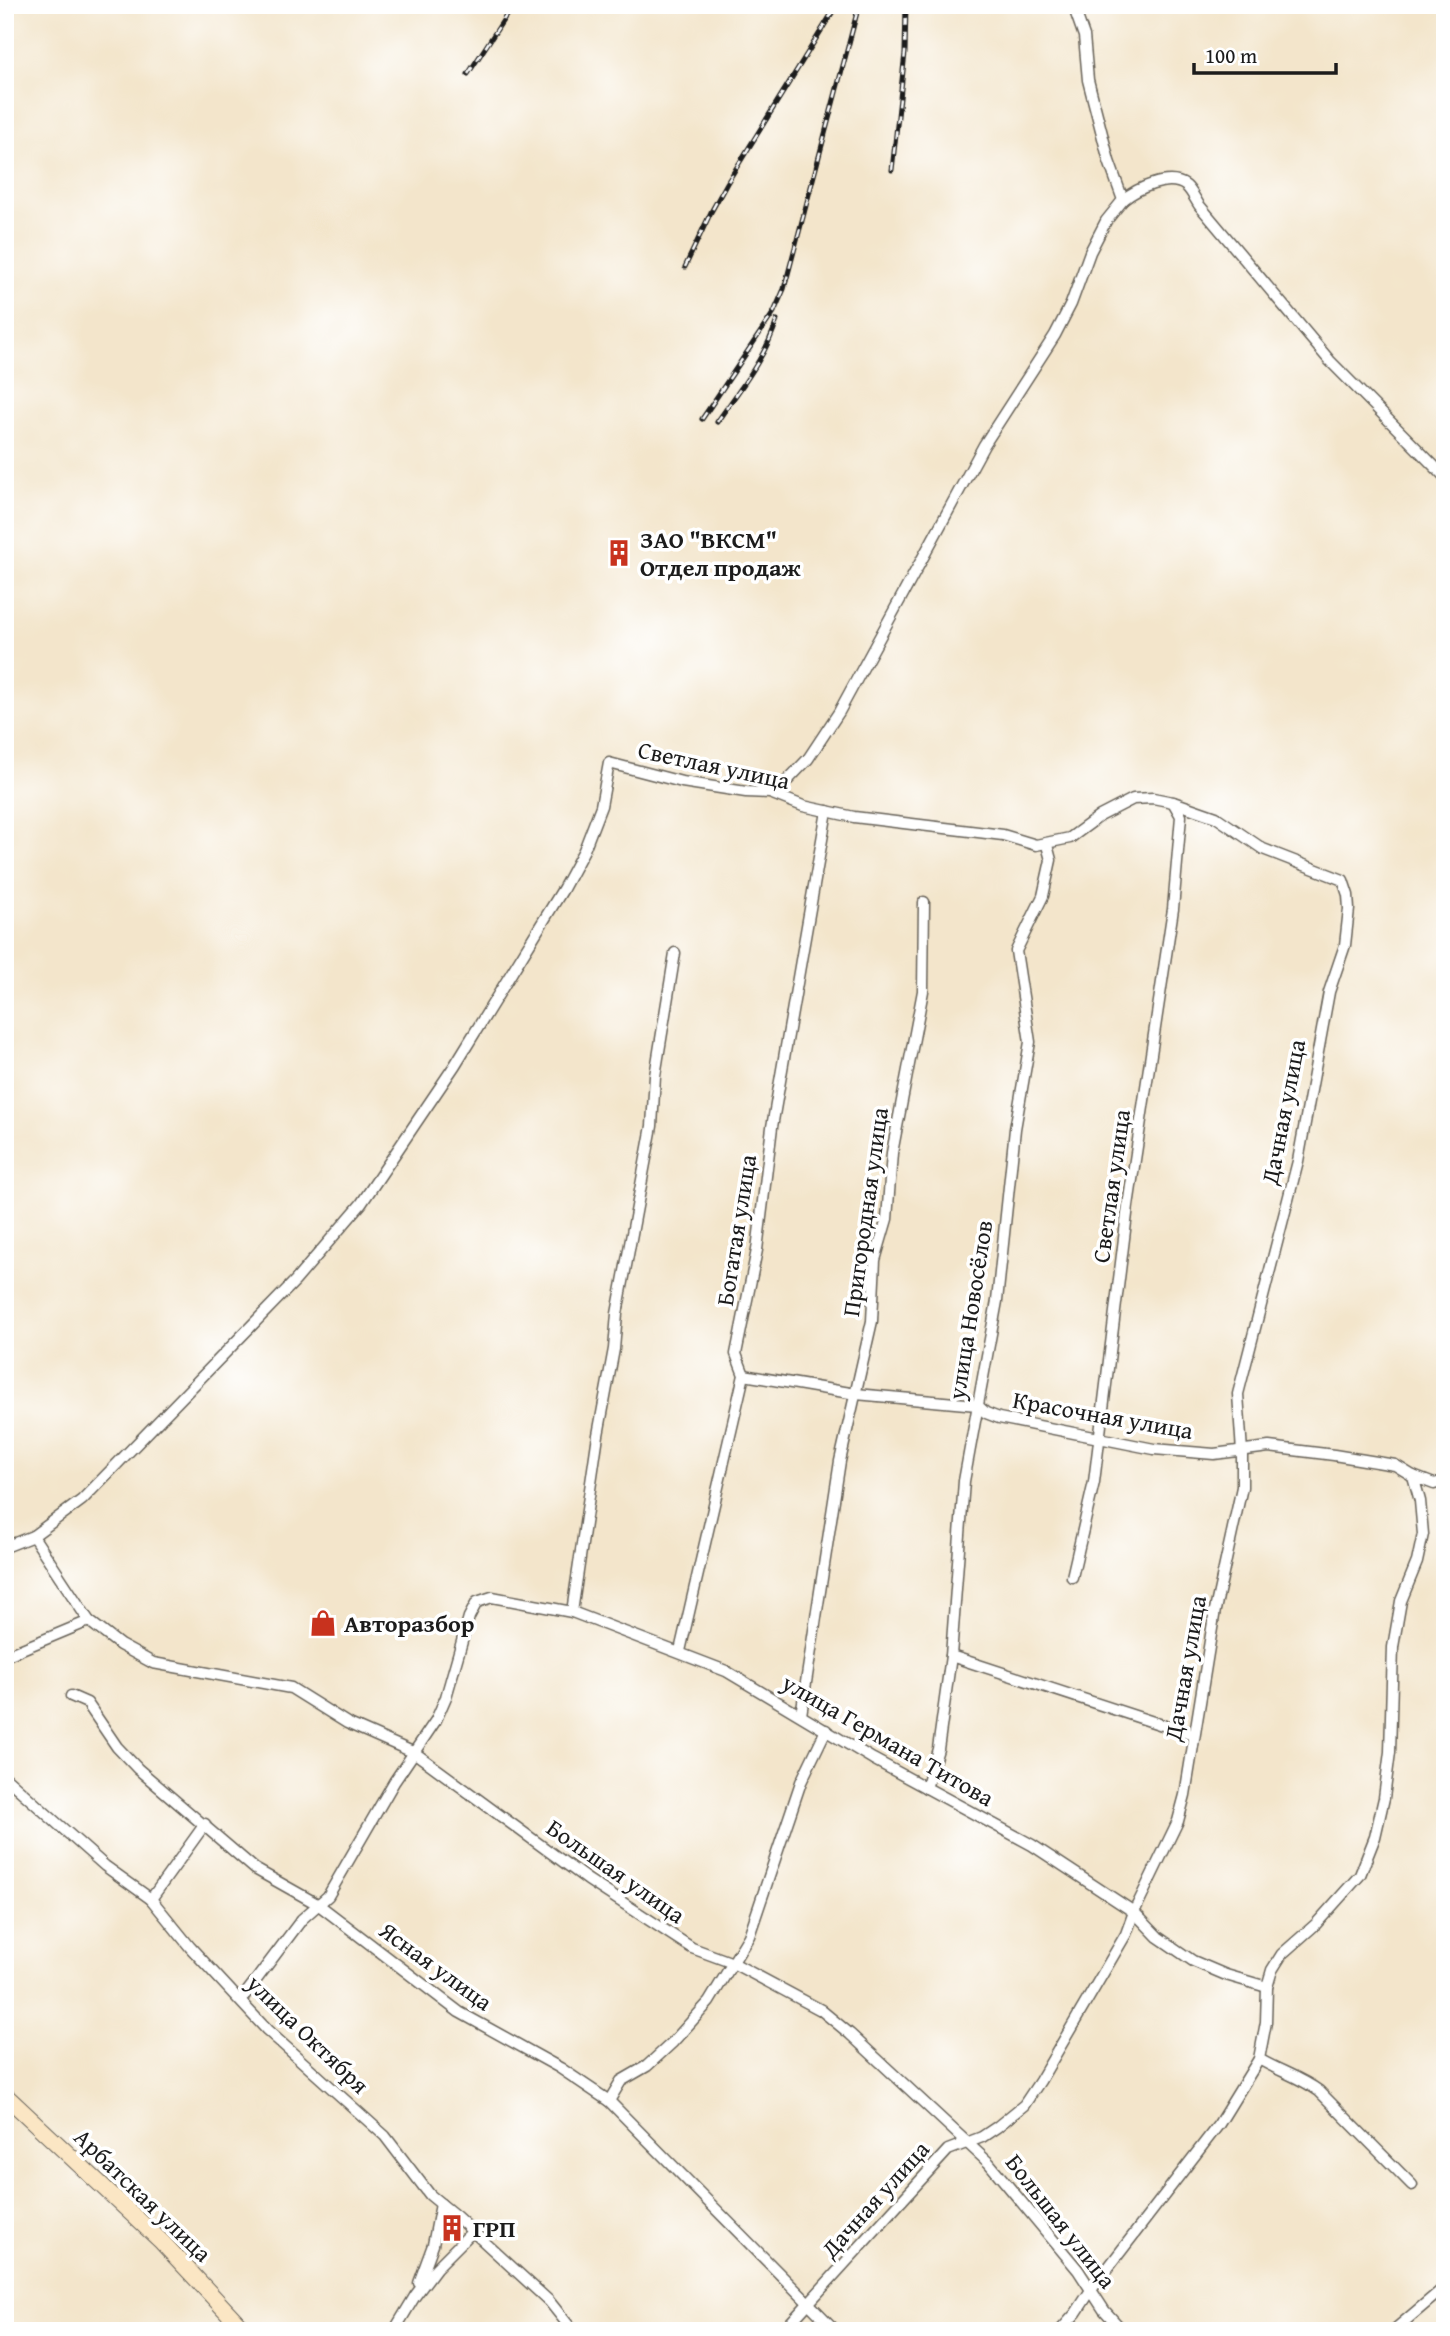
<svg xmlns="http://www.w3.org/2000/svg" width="1450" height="2336" font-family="'Gentium Book Plus',serif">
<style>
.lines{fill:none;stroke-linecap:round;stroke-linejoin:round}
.minor-casing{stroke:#676259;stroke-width:13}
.secondary-casing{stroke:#676259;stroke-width:18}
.minor{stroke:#fff;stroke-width:10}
.secondary{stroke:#fbe6c4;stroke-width:16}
.rail-casing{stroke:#1c1c1c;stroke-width:5}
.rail{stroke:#fff;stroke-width:2.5;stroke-dasharray:8;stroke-linecap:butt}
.labels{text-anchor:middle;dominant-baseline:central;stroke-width:7;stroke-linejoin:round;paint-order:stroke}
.poi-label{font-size:24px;font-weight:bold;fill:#1c1c1c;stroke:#fff;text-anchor:start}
.street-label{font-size:24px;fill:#1c1c1c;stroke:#fff}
</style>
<rect width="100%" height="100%" fill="#fff"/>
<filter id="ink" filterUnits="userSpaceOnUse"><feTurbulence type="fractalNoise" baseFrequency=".0143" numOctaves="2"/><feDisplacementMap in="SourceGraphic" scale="14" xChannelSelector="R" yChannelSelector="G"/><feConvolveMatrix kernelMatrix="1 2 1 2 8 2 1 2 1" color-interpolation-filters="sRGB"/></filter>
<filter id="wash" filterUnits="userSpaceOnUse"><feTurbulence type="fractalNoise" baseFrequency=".00686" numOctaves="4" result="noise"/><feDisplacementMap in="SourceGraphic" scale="28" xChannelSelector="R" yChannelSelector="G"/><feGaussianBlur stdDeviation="1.57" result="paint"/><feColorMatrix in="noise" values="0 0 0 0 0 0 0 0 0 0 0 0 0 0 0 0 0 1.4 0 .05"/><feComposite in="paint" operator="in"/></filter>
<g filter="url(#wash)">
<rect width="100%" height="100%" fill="#f3e5cb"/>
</g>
<g filter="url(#ink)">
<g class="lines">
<defs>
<g id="minor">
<path d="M1123 200C1136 189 1169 173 1186 186 1191 190 1195 199 1199 205L1330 361 1445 477"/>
<polyline points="770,793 784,784 808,759 839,712 984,445 1055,335 1071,304 1090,252 1106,221 1123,200 1109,161 1088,80 1084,36 1073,5"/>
<polyline points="744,1375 856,1394 977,1405 986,1413 999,1418 1154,1449 1214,1454 1269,1447 1334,1455 1395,1465 1413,1476"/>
<polyline points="33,1536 89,1621 120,1645 153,1663 291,1688 347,1723 415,1753 588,1880 692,1948 733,1963 821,2010 850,2034 989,2163 1078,2270 1104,2310 1123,2331"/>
<polyline points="5,1547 33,1536 82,1500 295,1281 361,1204 455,1065 563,889 584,850 601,806 609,763 682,782 746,792 770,793 803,806 854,817 1003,835 1036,845 1070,838 1100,816 1133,799 1153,798 1173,802 1216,817 1263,849 1343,880 1348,895 1349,909 1345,945 1329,992 1298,1161 1238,1394 1242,1452 1242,1487 1215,1610 1185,1795 1178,1821 1134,1912 1126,1934 1040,2081 1024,2105 997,2127 982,2137 948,2150 783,2331"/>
<polyline points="1072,1577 1094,1482 1128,1206 1173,909 1181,816 1173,802"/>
<polyline points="572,1612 598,1435 614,1349 617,1314 652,1126 655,1076 675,953"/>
<polyline points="680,1651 744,1375 736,1354 757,1250 772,1127 827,811"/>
<polyline points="5,1656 89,1621"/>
<polyline points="951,1656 1193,1735"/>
<polyline points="71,1696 87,1703 117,1747 138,1769 255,1869 319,1905 459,2012 560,2068 609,2101 836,2331"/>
<polyline points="801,1715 840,1461 872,1321 875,1260 887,1219 892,1153 923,991 924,902"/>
<polyline points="5,1777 105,1866 151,1899 190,1947 267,2030 385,2136 430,2195 457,2217 549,2301 573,2331"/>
<polyline points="926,1788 938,1749 951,1656 964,1481 997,1301 1015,1129 1030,1042 1016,951 1043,896 1051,860 1047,845"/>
<polyline points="151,1899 205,1824"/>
<polyline points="241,2000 302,1919 328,1896 394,1782 436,1720 446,1697 469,1617 477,1602 492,1597 572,1612 726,1671 873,1759 1032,1845 1134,1912 1158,1937 1193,1961 1226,1975 1267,1987"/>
<path d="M1259 2059C1279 2071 1300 2077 1319 2091L1412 2185"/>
<polyline points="609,2101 621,2081 647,2066 673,2042 709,2002 749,1936 801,1782 826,1730"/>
<polyline points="419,2283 433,2245 441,2204"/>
<polyline points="394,2331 415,2296 436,2268 472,2232"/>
<polyline points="1060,2331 1076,2313 1091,2290 1219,2124 1259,2059 1266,2022 1267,1987 1272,1970 1282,1954 1316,1924 1360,1875 1375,1837 1384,1798 1390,1752 1393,1647 1401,1601 1417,1562 1423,1534 1420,1501 1413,1476 1434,1484 1445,1481"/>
<polyline points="1393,2331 1445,2287"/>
</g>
<polyline id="secondary" points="5,2095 162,2242 245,2331"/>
</defs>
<!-- minor casing -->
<use href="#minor" class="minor-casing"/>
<!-- secondary casing -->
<use href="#secondary" class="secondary-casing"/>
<!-- minor -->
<use href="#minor" class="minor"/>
<!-- secondary -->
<use href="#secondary" class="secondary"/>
<defs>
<g id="rail">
<polyline points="468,74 513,5"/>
<polyline points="892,170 905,53 906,5"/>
<polyline points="685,267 711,212 727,183 837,5"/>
<polyline points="702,419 774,312 784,289 859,5"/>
<path d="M717 422C739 390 766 357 777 320"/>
</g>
</defs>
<!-- rail casing -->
<use href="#rail" class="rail-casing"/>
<!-- rail -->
<use href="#rail" class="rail"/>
</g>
</g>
<!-- icons -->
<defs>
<symbol id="building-bare" viewBox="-9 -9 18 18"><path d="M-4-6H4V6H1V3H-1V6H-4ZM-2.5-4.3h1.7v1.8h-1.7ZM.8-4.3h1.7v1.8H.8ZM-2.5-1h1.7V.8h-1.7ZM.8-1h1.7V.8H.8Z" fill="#c8321e" stroke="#fff" stroke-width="2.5" paint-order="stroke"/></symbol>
<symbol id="shop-bare" viewBox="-9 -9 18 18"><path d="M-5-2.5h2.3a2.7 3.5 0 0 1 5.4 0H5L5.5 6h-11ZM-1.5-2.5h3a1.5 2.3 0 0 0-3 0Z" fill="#c8321e" stroke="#fff" stroke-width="2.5" paint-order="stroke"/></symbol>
</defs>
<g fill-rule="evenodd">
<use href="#building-bare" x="600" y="534" width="38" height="38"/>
<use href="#shop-bare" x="304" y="1604" width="38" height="38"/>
<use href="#building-bare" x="433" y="2209" width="38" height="38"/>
</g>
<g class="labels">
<!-- poi labels -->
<g class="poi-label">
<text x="640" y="539">ЗАО "ВКСМ"<tspan x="640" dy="28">Отдел продаж</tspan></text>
<text x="344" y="1623">Авторазбор</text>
<text x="473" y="2228">ГРП</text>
</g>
<!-- street labels -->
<g class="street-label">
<text transform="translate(714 765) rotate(12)">Светлая улица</text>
<text transform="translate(1283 1112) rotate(-79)">Дачная улица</text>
<text transform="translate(1111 1186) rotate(-82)">Светлая улица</text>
<text transform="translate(865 1212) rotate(-82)">Пригородная улица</text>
<text transform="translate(736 1230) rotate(-81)">Богатая улица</text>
<text transform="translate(970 1310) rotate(-81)">улица Новосёлов</text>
<text transform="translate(1103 1415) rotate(10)">Красочная улица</text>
<text transform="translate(1185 1668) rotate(-80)">Дачная улица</text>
<text transform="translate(888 1740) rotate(30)">улица Германа Титова</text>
<text transform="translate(616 1871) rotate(35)">Большая улица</text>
<text transform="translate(436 1966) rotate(36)">Ясная улица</text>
<text transform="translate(308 2034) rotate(44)">улица Октября</text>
<text transform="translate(143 2195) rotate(44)">Арбатская улица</text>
<text transform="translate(875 2199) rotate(-48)">Дачная улица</text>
<text transform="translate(1061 2221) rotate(52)">Большая улица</text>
</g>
</g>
<!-- margin -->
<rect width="1450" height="2336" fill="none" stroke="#fff" stroke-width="28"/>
<!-- scale -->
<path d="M1194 63v10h142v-10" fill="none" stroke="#1c1c1c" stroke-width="3.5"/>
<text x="1205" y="63" font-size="21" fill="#1c1c1c" stroke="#ffffff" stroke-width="5" paint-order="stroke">100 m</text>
</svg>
